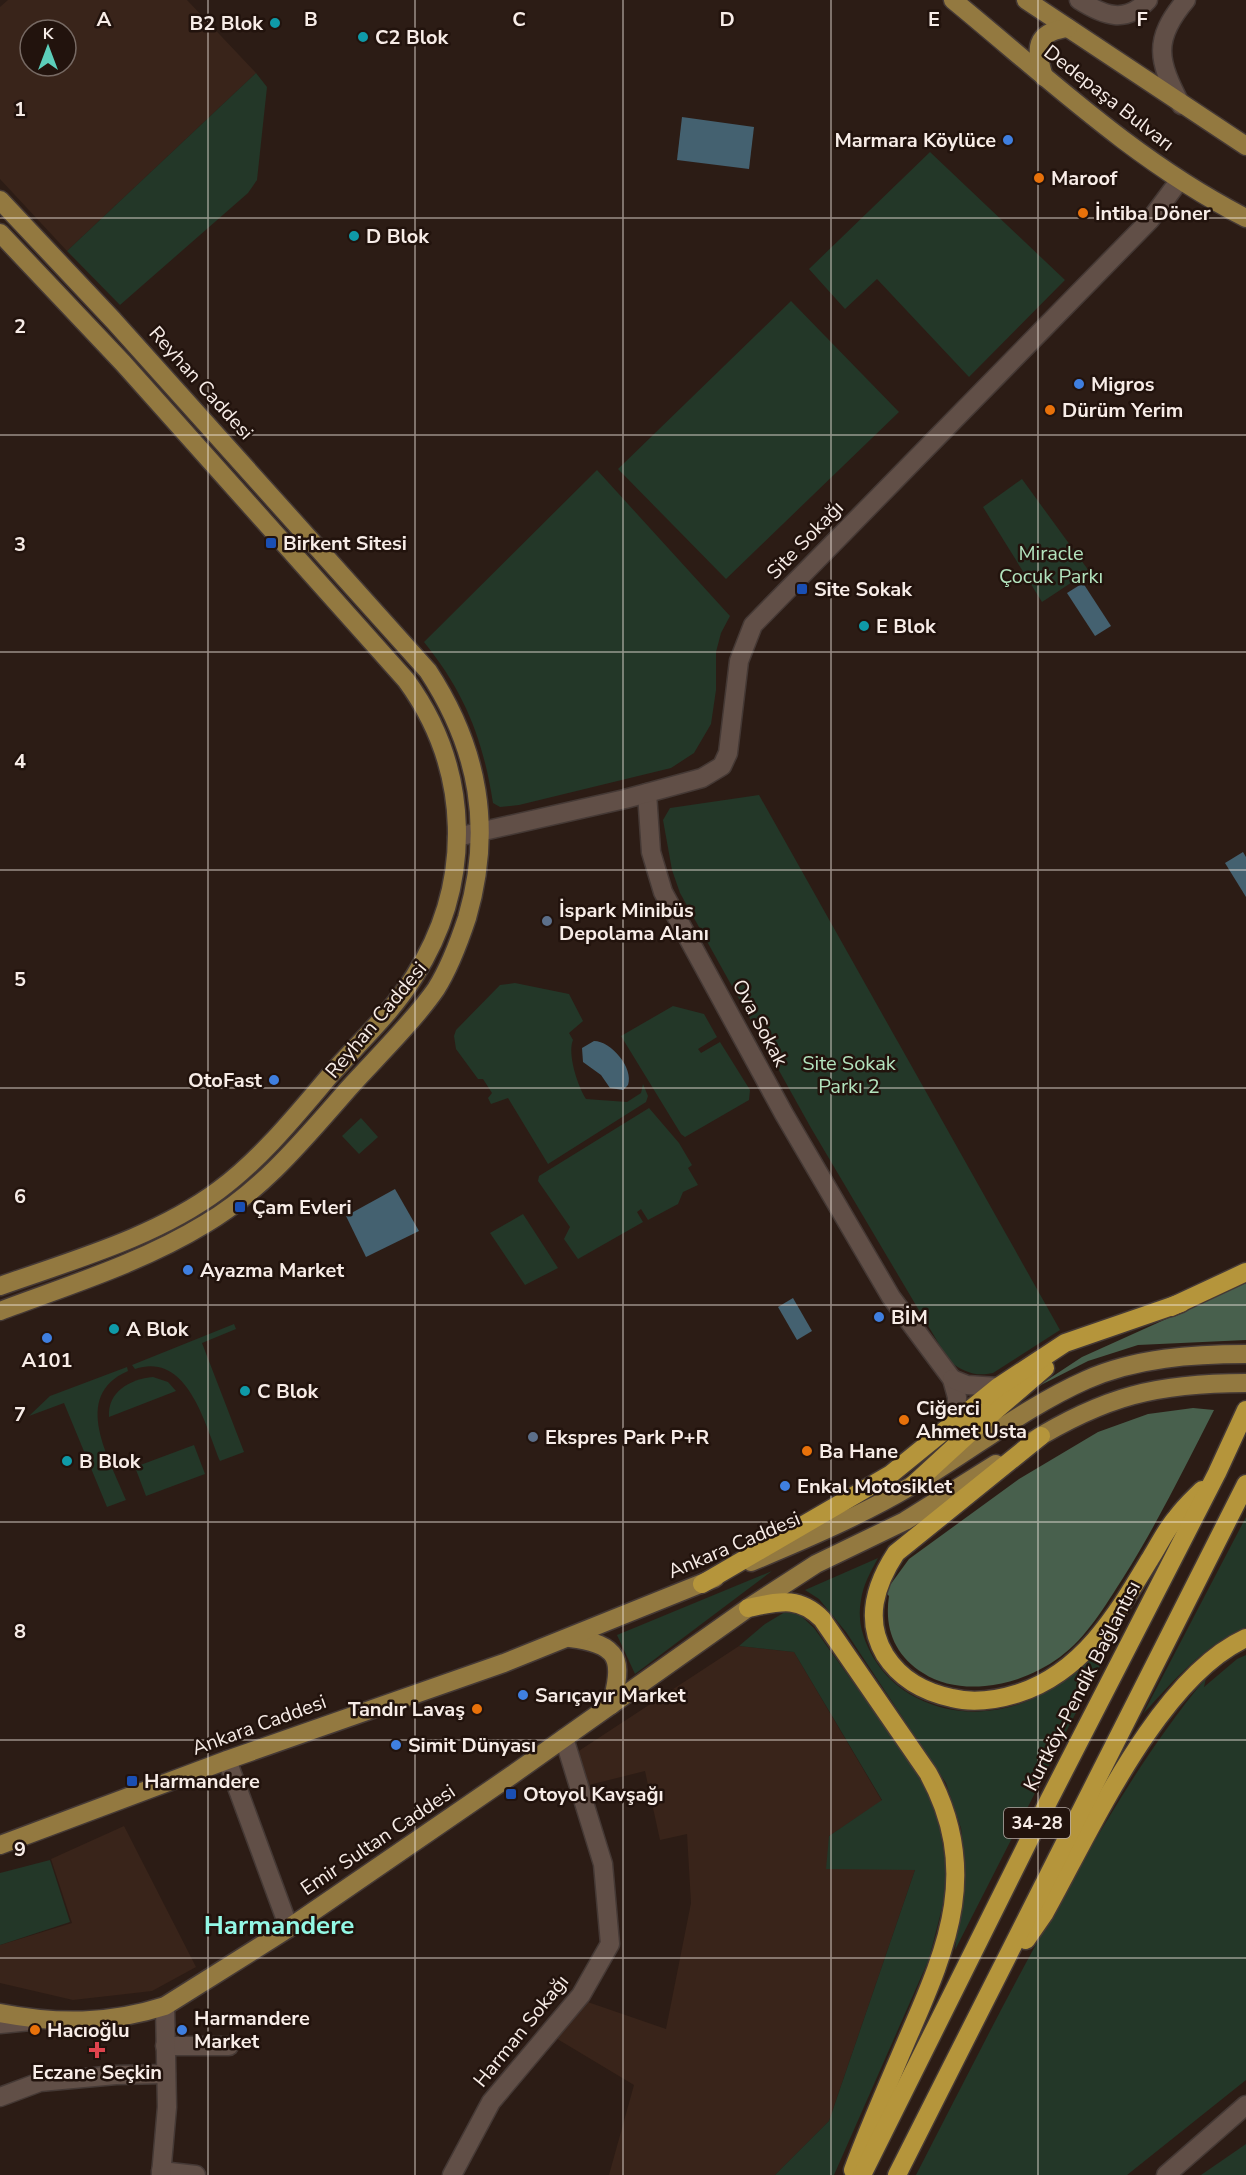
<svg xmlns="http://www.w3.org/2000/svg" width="1246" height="2175" font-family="'Nunito Sans',sans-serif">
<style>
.built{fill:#39241a;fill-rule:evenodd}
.green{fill:#233728}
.forest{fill:#48604d}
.water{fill:#446170}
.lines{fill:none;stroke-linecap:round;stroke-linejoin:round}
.minor-casing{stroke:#453935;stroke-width:21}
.major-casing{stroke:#453935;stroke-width:21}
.highway-casing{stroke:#453935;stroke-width:21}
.minor{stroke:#614f47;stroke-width:18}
.major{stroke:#937940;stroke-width:18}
.highway{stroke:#b5953b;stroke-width:18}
.grid{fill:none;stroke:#f7ece7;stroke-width:1.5;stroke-opacity:0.55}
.culture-dot{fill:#0f9aa8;stroke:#22130d;stroke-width:2}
.shop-dot{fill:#3f7fe0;stroke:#22130d;stroke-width:2}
.food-dot{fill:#e8710a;stroke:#22130d;stroke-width:2}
.transit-dot{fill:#1a4fb4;stroke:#22130d;stroke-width:2}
.service-dot{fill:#5c6f8a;stroke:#22130d;stroke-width:2}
.health-dot{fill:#e0444e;stroke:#22130d;stroke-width:2}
.labels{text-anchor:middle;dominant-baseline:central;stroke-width:5;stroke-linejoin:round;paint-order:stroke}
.shield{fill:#22130d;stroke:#b7aba6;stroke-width:1.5}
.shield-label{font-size:18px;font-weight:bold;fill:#f7ece7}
.poi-label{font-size:20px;font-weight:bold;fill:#f7ece7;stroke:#22130d;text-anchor:start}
.street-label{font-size:20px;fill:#f7ece7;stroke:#22130d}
.park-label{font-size:20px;fill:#b3e4be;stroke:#22130d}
.district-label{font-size:26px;font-weight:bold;fill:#93f8e5;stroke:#22130d}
.grid-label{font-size:20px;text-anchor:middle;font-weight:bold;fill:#f7ece7;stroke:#22130d;stroke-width:5;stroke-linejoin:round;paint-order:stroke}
</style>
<rect width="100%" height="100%" fill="#2c1c15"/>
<!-- built -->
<g class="built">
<path d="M8 0H187L256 73 67 251 0 179V7ZM30 30H66V66H30Z"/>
<polygon points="739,1646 794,1652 882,1801 829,1836 915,1870 829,2121 775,2175 609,2175 634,2085 549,2034 579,1999 666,2029 691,1903 687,1834 660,1840 645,1771 581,1787 568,1758"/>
<polygon points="124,1826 196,1967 152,1991 73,2000 0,1983 0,1945 72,1923 51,1859"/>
</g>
<!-- green -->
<g class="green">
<polygon points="256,73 267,87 257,180 248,193 120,305 67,251"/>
<polygon points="930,152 1065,280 969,377 877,279 845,309 809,269"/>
<polygon points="791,301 899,412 726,579 618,469"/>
<path d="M597 470 730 616 721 633 716 652V690L711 724 694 753 671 768 519 805 500 807 493 803C483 739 465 693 424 642Z"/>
<polygon points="1022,479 1089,571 1042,602 983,507"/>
<path d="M759 795 1060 1330 993 1373C975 1377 964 1372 949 1361L811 1128 680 893 672 870 663 820 670 808Z"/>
<path d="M515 983 569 994 583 1021 569 1033 573 1040C567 1054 578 1087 586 1099L627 1102 641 1093 643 1084 648 1096 646 1102 548 1164 508 1098 491 1104 488 1098 492 1093 483 1079H478L456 1049 454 1036 456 1030 500 985Z"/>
<polygon points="673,1006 704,1014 717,1037 698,1049 701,1053 720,1042 750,1090 749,1100 685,1137 681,1134 621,1036"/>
<polygon points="649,1108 679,1143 692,1165 688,1168 698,1185 683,1192 678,1204 648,1220 641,1209 637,1212 643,1222 578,1259 564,1239 570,1227 538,1181 539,1176"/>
<polygon points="361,1118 378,1137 359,1154 342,1136"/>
<polygon points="523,1214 558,1268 525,1285 490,1233"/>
<path d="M234 1324 236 1329 202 1343 244 1452 220 1461C205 1425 188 1351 135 1369L132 1365Z"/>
<path d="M127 1367 128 1371C70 1396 110 1459 126 1500L107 1507 64 1403 29 1416 50 1396Z"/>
<path d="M153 1377 168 1382 176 1391 109 1417C107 1392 130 1379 153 1377Z"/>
<polygon points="194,1445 205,1474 146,1496 135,1467"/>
<path d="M1246 1517V1627C1203 1646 1174 1680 1143 1714Z"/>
<path d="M878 1558C871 1571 863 1585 861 1600 857 1621 863 1639 873 1657 903 1708 970 1724 1025 1702 1061 1688 1088 1661 1116 1634L955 1950 965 1862 961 1828 946 1783 846 1632 819 1599 805 1590Z"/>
<polygon points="772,1571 635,1674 617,1635"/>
<polygon points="785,1612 799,1614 814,1628 920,1776 935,1802 946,1865 944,1900 929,1959 834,2175 775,2175 829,2121 915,1870 826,1869 829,1836 882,1800 794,1652 739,1646 765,1624"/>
<path d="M1246 1655V2080L1127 2175H916C970 2070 1023 1964 1082 1862 1120 1798 1158 1735 1206 1678L1204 1687 1237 1659Z"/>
<polygon points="50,1860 70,1922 0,1945 0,1873"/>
<polygon points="1246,2144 1246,2175 1201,2175"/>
</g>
<!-- forest -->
<g class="forest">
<polygon points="1246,1283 1246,1340 1138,1345 1088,1361 1035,1388 1082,1357"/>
<path d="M1193 1408 1214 1410C1185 1467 1157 1524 1123 1578 1105 1606 1087 1637 1060 1657 1038 1673 1011 1684 985 1686 964 1688 941 1685 923 1673 895 1655 884 1629 889 1596L885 1592 909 1559 1019 1479 1098 1432 1148 1414Z"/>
</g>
<!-- water -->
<g class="water">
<polygon points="682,117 754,127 749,169 677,160"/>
<polygon points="1083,583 1111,626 1095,636 1067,593"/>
<polygon points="1243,852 1246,857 1246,897 1225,863"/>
<path d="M594 1041C611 1041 634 1068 628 1085L623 1090 610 1088 601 1075 583 1062 582 1048Z"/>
<polygon points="395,1189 419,1231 366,1257 346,1216"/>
<polygon points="793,1298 812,1331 797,1340 778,1307"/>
</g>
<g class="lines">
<defs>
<g id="minor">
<path d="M1079 0C1104 16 1126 24 1148 0"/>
<path d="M1181 105C1158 61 1152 40 1186 0"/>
<polyline points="647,793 651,852 663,892 784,1114 891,1297 952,1379 957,1397 956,1423"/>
<polyline points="457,837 625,799 702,778 722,766 728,753 739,661 753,625 1150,220 1179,181"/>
<polyline points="952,1379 967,1385 998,1387"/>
<polyline points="227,1760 289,1928"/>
<polyline points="0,2024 31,2021"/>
<polyline points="165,2046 229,2046"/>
<polyline points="0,2097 40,2082 116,2075 166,2074"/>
<polyline points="161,2171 196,2175"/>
<polyline points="161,2175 167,2107 165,2006"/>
<polyline points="452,2175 491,2102 581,1995 610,1944 603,1864 564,1738"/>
<polyline points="1166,2175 1246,2105"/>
</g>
<g id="major">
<path d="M953 0C1048 78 1136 162 1246 218"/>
<polyline points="1026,0 1246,146"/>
<path d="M1044 77C1035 49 1034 32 1068 28"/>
<path d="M0 200 113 320 428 671C479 749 493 829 467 918 459 942 450 967 436 989 414 1021 376 1058 349 1088 305 1138 263 1190 205 1224 141 1263 69 1285 0 1311"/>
<path d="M0 233 123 363 406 680C471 769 474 883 414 977 392 1012 360 1042 332 1073 297 1114 262 1158 219 1190 156 1237 73 1260 0 1286"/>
<path d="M1029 1443C1105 1396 1157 1383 1246 1383"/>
<path d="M751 1562C806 1539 860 1516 911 1486 970 1452 1023 1408 1086 1380 1135 1358 1193 1354 1246 1354"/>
<path d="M570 1638C620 1644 624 1660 611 1705"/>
<polyline points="0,1845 227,1760 504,1663 715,1578"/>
<path d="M0 2013C57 2024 109 2024 165 2006L289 1928 512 1775 748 1608 816 1564 905 1521 996 1464"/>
</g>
<g id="highway">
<polyline points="1171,1307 1246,1272"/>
<path d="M1041 1436 896 1553C875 1585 864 1620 885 1655 901 1680 924 1692 952 1698 975 1704 997 1700 1019 1693 1083 1672 1117 1614 1150 1559 1159 1545 1166 1529 1177 1517 1184 1507 1193 1499 1202 1490"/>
<polyline points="913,1485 975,1428 1045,1368"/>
<polyline points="702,1584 891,1474 998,1387 1065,1343 1181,1303"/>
<path d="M748 1608C778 1602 798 1595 822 1619L928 1773C980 1868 949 1944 909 2035 890 2080 870 2124 853 2170"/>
<path d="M1026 1940 1044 1914C1090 1832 1158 1678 1246 1638"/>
<polyline points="862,2175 1049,1800 1217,1473 1246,1410"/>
<polyline points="897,2175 1246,1484"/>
</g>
</defs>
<!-- minor casing -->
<use href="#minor" class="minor-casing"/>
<!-- major casing -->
<use href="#major" class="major-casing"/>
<!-- highway casing -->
<use href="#highway" class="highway-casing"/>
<!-- minor -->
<use href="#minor" class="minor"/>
<!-- major -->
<use href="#major" class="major"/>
<!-- highway -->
<use href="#highway" class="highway"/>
</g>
<!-- grid -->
<path class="grid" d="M208 0V2175M415 0V2175M623 0V2175M831 0V2175M1038 0V2175M0 218H1246M0 435H1246M0 652H1246M0 870H1246M0 1088H1246M0 1305H1246M0 1522H1246M0 1740H1246M0 1958H1246"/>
<!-- markers -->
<g class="culture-dot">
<circle cx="275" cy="23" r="6"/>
<circle cx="363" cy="37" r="6"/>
<circle cx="354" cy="236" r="6"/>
<circle cx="864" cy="626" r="6"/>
<circle cx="114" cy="1329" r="6"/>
<circle cx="245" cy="1391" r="6"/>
<circle cx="67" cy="1461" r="6"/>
</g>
<g class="shop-dot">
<circle cx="1008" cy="140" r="6"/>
<circle cx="1079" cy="384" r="6"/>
<circle cx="274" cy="1080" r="6"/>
<circle cx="188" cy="1270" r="6"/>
<circle cx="879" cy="1317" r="6"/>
<circle cx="47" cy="1338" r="6"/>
<circle cx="785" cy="1486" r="6"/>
<circle cx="523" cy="1695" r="6"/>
<circle cx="396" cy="1745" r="6"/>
<circle cx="182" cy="2030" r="6"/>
</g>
<g class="food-dot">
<circle cx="1039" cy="178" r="6"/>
<circle cx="1083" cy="213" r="6"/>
<circle cx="1050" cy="410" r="6"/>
<circle cx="904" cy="1420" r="6"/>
<circle cx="807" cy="1451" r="6"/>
<circle cx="477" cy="1709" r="6"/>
<circle cx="35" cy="2030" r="6"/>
</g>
<g class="transit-dot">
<rect x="265" y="537" width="12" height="12" rx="3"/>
<rect x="796" y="583" width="12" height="12" rx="3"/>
<rect x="234" y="1201" width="12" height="12" rx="3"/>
<rect x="126" y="1775" width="12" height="12" rx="3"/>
<rect x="505" y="1788" width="12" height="12" rx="3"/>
</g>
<g class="service-dot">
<circle cx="547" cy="921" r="6"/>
<circle cx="533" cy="1437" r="6"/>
</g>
<path class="health-dot" d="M94 2041h6v6h6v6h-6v6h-6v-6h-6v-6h6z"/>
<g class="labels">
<!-- shield labels -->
<rect class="shield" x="1004" y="1808" width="66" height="30" rx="4.5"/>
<g class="shield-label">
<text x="1037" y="1823">34-28</text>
</g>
<!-- poi labels -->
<g class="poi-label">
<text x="263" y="23" text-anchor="end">B2 Blok</text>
<text x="375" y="37">C2 Blok</text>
<text x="996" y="140" text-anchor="end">Marmara Köylüce</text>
<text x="1051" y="178">Maroof</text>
<text x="1095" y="213">İntiba Döner</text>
<text x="366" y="236">D Blok</text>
<text x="1091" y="384">Migros</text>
<text x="1062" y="410">Dürüm Yerim</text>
<text x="283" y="543">Birkent Sitesi</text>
<text x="814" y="589">Site Sokak</text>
<text x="876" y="626">E Blok</text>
<text x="559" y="910">İspark Minibüs<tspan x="559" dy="23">Depolama Alanı</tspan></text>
<text x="262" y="1080" text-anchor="end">OtoFast</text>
<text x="252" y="1207">Çam Evleri</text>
<text x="200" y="1270">Ayazma Market</text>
<text x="891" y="1317">BİM</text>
<text x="126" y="1329">A Blok</text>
<text x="47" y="1360" text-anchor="middle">A101</text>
<text x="257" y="1391">C Blok</text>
<text x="916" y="1408">Ciğerci<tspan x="916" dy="23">Ahmet Usta</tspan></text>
<text x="545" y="1437">Ekspres Park P+R</text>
<text x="819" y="1451">Ba Hane</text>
<text x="79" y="1461">B Blok</text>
<text x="797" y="1486">Enkal Motosiklet</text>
<text x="535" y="1695">Sarıçayır Market</text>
<text x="465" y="1709" text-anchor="end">Tandır Lavaş</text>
<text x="408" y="1745">Simit Dünyası</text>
<text x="144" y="1781">Harmandere</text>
<text x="523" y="1794">Otoyol Kavşağı</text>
<text x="194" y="2018">Harmandere<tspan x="194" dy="23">Market</tspan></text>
<text x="47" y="2030">Hacıoğlu</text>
<text x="97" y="2072" text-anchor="middle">Eczane Seçkin</text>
</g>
<!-- street labels -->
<g class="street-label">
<text transform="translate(1109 98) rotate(38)">Dedepaşa Bulvarı</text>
<text transform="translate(201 383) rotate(48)">Reyhan Caddesi</text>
<text transform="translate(805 540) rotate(-46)">Site Sokağı</text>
<text transform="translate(376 1020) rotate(-50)">Reyhan Caddesi</text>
<text transform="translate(760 1023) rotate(62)">Ova Sokak</text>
<text transform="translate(734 1545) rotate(-23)">Ankara Caddesi</text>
<text transform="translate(1082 1686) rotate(-63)">Kurtköy-Pendik Bağlantısı</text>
<text transform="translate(259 1725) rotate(-20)">Ankara Caddesi</text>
<text transform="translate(378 1840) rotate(-34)">Emir Sultan Caddesi</text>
<text transform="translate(521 2031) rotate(-51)">Harman Sokağı</text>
</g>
<!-- park labels -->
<g class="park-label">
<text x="1051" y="553">Miracle<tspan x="1051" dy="23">Çocuk Parkı</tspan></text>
<text x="849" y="1063">Site Sokak<tspan x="849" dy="23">Parkı 2</tspan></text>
</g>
<!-- district labels -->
<g class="district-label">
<text x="279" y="1925">Harmandere</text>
</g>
</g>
<g class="grid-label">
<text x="104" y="26">A</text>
<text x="311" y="26">B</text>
<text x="519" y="26">C</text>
<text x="727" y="26">D</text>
<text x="934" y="26">E</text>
<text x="1142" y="26">F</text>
<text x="20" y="116">1</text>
<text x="20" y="333">2</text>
<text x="20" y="551">3</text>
<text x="20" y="768">4</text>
<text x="20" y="986">5</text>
<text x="20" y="1203">6</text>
<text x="20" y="1421">7</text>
<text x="20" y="1638">8</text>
<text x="20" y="1856">9</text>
</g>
<!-- north arrow -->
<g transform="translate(48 48)"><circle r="28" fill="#22130d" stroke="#776a64" stroke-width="1.5"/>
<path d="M0-4.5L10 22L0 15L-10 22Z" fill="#5cceba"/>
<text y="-9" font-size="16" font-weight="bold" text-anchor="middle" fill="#f7ece7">K</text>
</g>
</svg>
